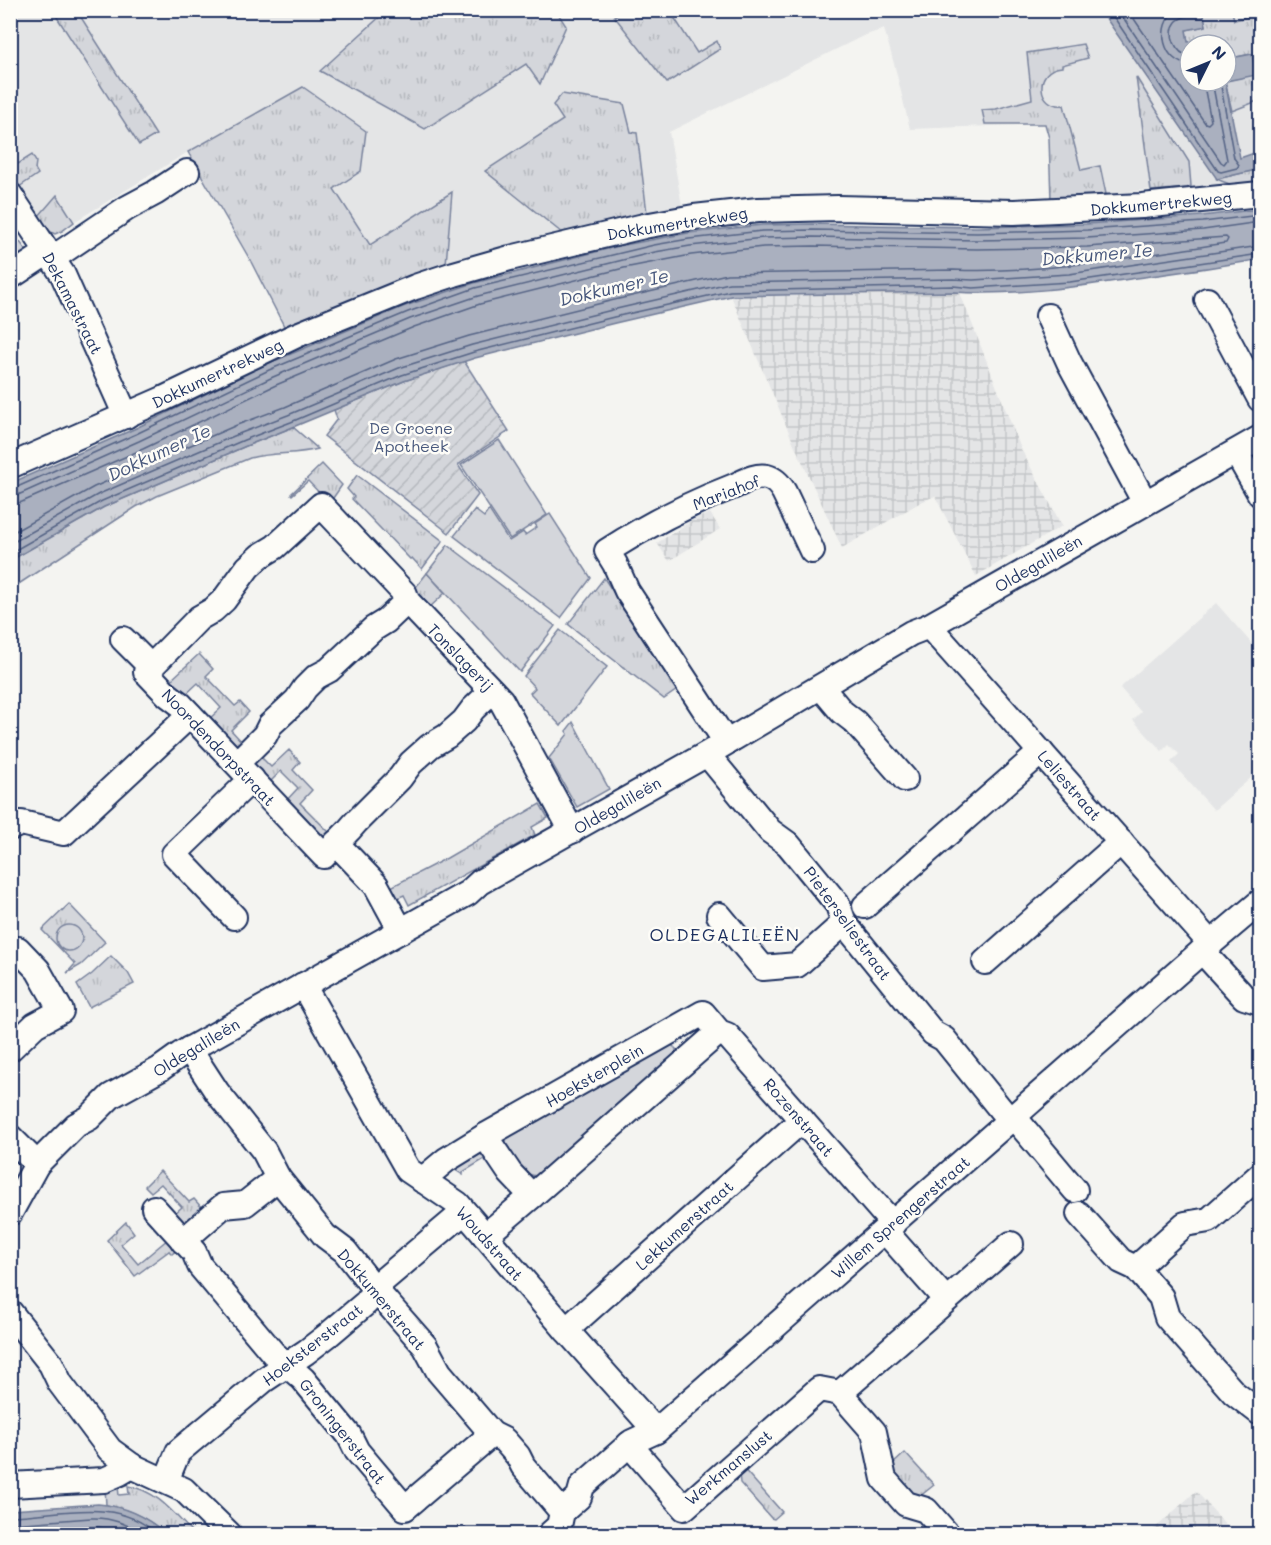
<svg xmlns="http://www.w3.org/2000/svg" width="1271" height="1545" font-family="Mali,sans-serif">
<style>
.built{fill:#e4e5e6;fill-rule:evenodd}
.industrial{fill:url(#industrial-grid)}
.grass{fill:url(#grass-tufts);stroke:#78829c;stroke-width:1.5}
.park{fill:#d4d6db;stroke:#78829c;stroke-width:1.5}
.garden{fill:url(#garden-furrows);stroke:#78829c;stroke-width:1.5}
.water{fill:#aab0bf;stroke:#717c98;stroke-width:1.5}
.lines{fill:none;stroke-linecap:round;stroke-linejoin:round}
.shore{stroke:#546385;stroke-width:1.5}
.street-casing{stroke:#1b2f5e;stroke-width:28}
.street{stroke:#fdfcf7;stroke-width:24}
.labels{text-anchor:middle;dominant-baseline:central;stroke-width:5;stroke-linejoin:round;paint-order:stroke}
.street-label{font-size:16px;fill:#1b2f5e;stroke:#fdfcf7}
.park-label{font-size:16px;fill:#49597d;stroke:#fdfcf7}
.water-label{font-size:18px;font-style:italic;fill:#46567b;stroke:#fdfcf7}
.neighbourhood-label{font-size:18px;letter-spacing:1.5px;fill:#1b2f5e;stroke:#fdfcf7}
</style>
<defs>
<pattern id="industrial-grid" width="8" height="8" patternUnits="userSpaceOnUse" patternTransform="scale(1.5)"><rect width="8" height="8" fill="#e4e5e6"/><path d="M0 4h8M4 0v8" fill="none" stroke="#c3c5c8"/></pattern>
<pattern id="grass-tufts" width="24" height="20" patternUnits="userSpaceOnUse" patternTransform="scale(1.5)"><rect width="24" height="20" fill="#d4d6db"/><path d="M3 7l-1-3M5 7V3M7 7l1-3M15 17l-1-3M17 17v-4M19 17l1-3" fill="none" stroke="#b5b8be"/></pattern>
<pattern id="garden-furrows" width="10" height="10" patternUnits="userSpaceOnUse" patternTransform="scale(1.5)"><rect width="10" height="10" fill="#d4d6db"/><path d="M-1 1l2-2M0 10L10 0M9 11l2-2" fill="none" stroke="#b5b8be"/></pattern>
</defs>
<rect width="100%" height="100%" fill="#f4f4f1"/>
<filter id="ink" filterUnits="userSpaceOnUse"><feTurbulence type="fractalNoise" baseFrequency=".0167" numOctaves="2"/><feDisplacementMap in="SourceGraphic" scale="12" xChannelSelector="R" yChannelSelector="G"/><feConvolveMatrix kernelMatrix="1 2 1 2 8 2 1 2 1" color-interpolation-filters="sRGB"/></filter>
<g filter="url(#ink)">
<!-- built -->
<g class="built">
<path d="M10 11H1260V181L1241 184 1146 190 1051 200 1049 138 1045 124 910 129 895 67 884 29 863 36 669 132 682 206 647 213 498 248 446 264 371 292 285 328 249 258 188 152 74 222 62 231 55 234 47 230 11 175ZM1190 45H1226V81H1190Z"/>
<polygon points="1216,603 1260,653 1260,770 1214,810 1171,762 1179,754 1169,744 1162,751 1133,720 1141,712 1120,688"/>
</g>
<!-- industrial -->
<g class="industrial">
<polygon points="960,293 1021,449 1062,526 976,576 935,496 921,502 842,548 794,444 731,296"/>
<polygon points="710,513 720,529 669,561 657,543 693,520"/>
<polygon points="1196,1491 1234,1534 1149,1534"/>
</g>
<!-- grass -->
<g class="grass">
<polygon points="432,10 553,11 559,15 566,26 540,84 526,64 425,129 320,71 383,14"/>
<polygon points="53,11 77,11 156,135 139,145"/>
<polygon points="623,11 670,11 697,53 717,41 720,49 667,83 614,16"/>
<polygon points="1203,11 1232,11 1234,20 1260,14 1260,100 1232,111 1225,81 1256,74 1252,54 1226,59 1226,45 1214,45 1212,38 1188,43 1186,30 1206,26"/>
<path d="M1083 44 1088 58 1062 65V67C1033 69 1037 109 1064 105L1081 170 1100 166 1106 194 1051 200 1049 138 1045 124H985L982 110 996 109 1032 99 1027 53Z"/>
<polygon points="1136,77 1189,162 1191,186 1187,188 1151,191"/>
<polygon points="303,87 366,131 361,171 334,189 370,245 452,192 446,264 371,292 285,328 249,258 188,152"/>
<polygon points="562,94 624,104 631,132 637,133 647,213 562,233 485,171 563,120 553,105"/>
<polygon points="10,153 18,164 32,155 36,162 35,169 38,174 19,187 11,175"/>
<path d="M1260 169V184C1242 187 1234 187 1217 179Z"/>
<polygon points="57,195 74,222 62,231 55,234 47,230 38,217"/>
<polygon points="17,238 29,254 11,266 11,243"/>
<path d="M293 427 318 449C295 455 274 452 250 458L157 496 136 507 11 589V560L104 507 246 446Z"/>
<polygon points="322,464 342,485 331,501 329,503 308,481 292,495 291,494"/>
<polygon points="357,475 443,541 422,569 412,558 410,559 352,499 354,497 347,489"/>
<polygon points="427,573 445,593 428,609 412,592"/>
<polygon points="604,578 677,690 664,699 568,624"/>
<polygon points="199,654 213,669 206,676 235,706 240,702 249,712 231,730 243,743 236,750 208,720 221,708 198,683 184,696 157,677 163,672 171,680"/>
<polygon points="289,750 300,762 293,770 312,790 300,803 329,832 338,824 342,828 331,838 320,841 284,803 298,788 281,771 269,783 250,764 259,755 271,767"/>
<polygon points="540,804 548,818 532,827 535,835 409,905 404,895 393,900 387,889 447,858"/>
<polygon points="69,904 105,942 81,965 67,973 75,964 42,930"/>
<polygon points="111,956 128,973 134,984 89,1007 77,985 92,974"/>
<polygon points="477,1148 488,1157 463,1172 463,1175 452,1168"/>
<polygon points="160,1171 189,1202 194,1199 203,1209 185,1224 183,1224 174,1214 182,1207 161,1184 151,1192 145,1186"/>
<polygon points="126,1222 134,1233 121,1244 138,1264 168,1239 178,1249 172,1254 169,1251 135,1276 107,1240"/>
<path d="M905 1453 934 1485 919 1497C908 1493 894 1475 893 1464Z"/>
<polygon points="742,1467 782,1512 774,1519 771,1518 740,1483 739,1474"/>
<path d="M128 1486C157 1490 175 1515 194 1534H166C149 1519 129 1509 106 1505L105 1488 118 1487 119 1495 129 1494Z"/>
</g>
<!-- park -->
<g class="park">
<polygon points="499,440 547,515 510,539 461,465"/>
<polygon points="475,510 484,517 489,510 509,541 523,532 525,535 537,527 535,524 550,514 591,578 561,618 454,536"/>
<polygon points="448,545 555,626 520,672 427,573"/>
<polygon points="560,630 607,667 561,726 530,693 535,688 524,676"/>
<polygon points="573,722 609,789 577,807 549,758 568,734 566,731"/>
<circle cx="69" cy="938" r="13"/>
<polygon points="670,1043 676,1049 676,1057 543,1178 528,1174 517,1169 499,1137"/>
</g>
<!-- garden -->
<polygon class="garden" points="464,361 509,431 458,465 478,495 449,533 324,436 337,419 334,410 404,381"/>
<!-- water -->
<g class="water">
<polygon points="1161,11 1161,12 1168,10 1203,11 1206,26 1186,30 1188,42 1213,38 1214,45 1190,45 1190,81 1225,81 1240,158 1260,151 1260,169 1217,179 1101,11"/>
<polygon points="1252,54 1256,75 1226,81 1226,59"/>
<path d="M1260 209V259C1220 267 1178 272 1137 278 1077 287 1014 296 953 292L731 296 615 323 475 358 404 381 293 427 246 446 104 507 11 560V483L134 429 267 364 405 306 474 283 619 246 688 233 762 225 813 224 977 227 1086 224 1202 216Z"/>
<path d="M98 1504C124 1506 147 1517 166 1534H11V1510Z"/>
</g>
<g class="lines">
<!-- shore -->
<g class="shore">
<polyline points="1109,10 1218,171 1221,172 1237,168 1239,165 1234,158 1220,81"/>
<polyline points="1118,10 1221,162 1224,164 1227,160 1212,81"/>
<polyline points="1128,10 1205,123 1208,124 1211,121 1203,81"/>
<path d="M1176 10C1154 26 1163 63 1190 65"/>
<path d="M1190 10 1189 15C1184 17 1179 18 1176 22 1167 33 1175 54 1190 56"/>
<polyline points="10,488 15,488 136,434 269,370 408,312 475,288 654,245 689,239 762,231 813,230 977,233 1087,230 1203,222 1260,215"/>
<polyline points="10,496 18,495 139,441 273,377 410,319 478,296 655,252 690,246 763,238 813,237 977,240 1087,238 1203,230 1260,222"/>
<path d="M10 505 22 502 143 449 276 385 414 327 480 304 624 268 691 255 763 247 813 246 977 249 1087 247 1226 237 1228 239 1226 243C1136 256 1044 274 953 270L727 274 610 301 469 336 396 359 285 407 237 425 94 487 10 534"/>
<polyline points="10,544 99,494 241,433 288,415 399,368 472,345 612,310 729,283 953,279 973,280 1069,274 1260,246"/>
<polyline points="10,553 102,501 244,440 291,422 402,375 474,352 614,317 730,291 953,286 973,288 1070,282 1260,254"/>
<path d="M10 1516C60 1515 116 1496 157 1534"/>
<path d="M10 1524 91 1518C112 1517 128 1525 145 1534"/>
<polyline points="10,1533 98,1527 110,1529 127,1534"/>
</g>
<defs>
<g id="street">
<polyline points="10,195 63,275 126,416"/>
<polyline points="53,258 127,208 155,193 187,172"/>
<polyline points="10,277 48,252"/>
<polyline points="1207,300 1260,399"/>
<polyline points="1048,316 1069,362 1145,503"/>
<polyline points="1236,452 1260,494"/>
<polyline points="10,466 163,399 297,335 415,287 454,274 510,258 644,226 694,217 758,210 838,208 1014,212 1142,206 1260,194"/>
<polyline points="929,626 1211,944"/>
<polyline points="123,639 151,667 146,672 168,695 180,704 324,856 349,830 356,822 400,778 411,763 430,746 447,736 464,721 473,709 492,691"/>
<polyline points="151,667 199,618 213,610 224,600 248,567 260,556 275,547 321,505 405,594 407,601 501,700 572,831"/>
<polyline points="821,687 842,712 855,722 905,779"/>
<path d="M726 742 627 591 615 564 607 551C646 526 688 504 732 487 742 483 755 474 767 477 775 479 780 485 784 492L812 551"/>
<polyline points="707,754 770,831 788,844 838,905 844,923 933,1033 944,1039 1010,1121"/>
<polyline points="237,763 265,735 270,725 297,700 305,688 316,677 329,670 373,629 386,621 407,601"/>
<polyline points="10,828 21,823 64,833 190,715"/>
<polyline points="336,843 376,885 401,931"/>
<polyline points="865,906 1041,752"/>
<polyline points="719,915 763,968 797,965 844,923"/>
<polyline points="234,917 174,854 252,779"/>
<polyline points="1202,951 1244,997 1260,1002"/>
<polyline points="985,962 1121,842"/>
<polyline points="303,985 408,1170 458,1204 566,1330 656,1431"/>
<polyline points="719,1032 532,1196 510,1173 485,1136 703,1013 719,1032 727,1035 893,1224"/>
<polyline points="10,1049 35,1025 61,1011 38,970 18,949"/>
<polyline points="189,1049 217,1092 264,1151 278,1178 325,1236 345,1251 374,1288 425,1346 439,1372 492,1434 504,1440 518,1456 523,1466 562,1512"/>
<polyline points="1014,1117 1075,1190"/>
<polyline points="10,1137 37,1164"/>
<polyline points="422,1180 446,1160 485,1136"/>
<polyline points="154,1208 194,1252 200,1266 273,1353 303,1379 349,1435 357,1451 405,1508 492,1434"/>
<polyline points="10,1213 37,1164 76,1125 89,1118 111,1096 160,1069 181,1054 468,893 480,882 707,754 911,633 929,626 1260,438"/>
<polyline points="1079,1214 1121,1261 1136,1268 1161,1297 1167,1317 1234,1393 1260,1413"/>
<polyline points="885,1231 946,1300"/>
<polyline points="485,1236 532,1196"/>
<polyline points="183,1241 223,1206 245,1204 278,1178"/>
<polyline points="1136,1268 1185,1224 1209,1220 1260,1175"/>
<polyline points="10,1312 51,1364 60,1383 110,1450 132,1466 184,1490 229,1534"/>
<polyline points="566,1330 802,1120"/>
<polyline points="840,1393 1011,1244"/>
<polyline points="629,1444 684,1508 819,1389 840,1393 874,1432 884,1479 906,1504 926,1510 947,1534"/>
<polyline points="166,1481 178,1452 264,1380 306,1352 328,1335 367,1302 374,1288 464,1212"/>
<polyline points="10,1485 104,1480 120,1473 132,1466"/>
<polyline points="550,1534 559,1526 562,1512 579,1497 582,1486 632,1442 656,1431 1202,951 1260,902"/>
</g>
</defs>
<!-- street casing -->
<use href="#street" class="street-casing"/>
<!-- street -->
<use href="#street" class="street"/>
</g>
</g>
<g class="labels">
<!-- street labels -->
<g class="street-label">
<text transform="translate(1161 203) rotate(-5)">Dokkumertrekweg</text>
<text transform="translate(677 223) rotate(-9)">Dokkumertrekweg</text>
<text transform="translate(73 303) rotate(63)">Dekamastraat</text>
<text transform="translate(217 373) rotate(-25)">Dokkumertrekweg</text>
<text transform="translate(726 492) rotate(-21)">Mariahof</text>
<text transform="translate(1038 563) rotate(-30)">Oldegalileën</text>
<text transform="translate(461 657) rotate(46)">Tonslagerij</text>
<text transform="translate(219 747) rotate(46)">Noordendorpstraat</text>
<text transform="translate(1070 785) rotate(49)">Leliestraat</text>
<text transform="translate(617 805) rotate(-30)">Oldegalileën</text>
<text transform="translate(848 923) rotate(54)">Pieterseliestraat</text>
<text transform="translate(196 1047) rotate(-31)">Oldegalileën</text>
<text transform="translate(594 1075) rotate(-30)">Hoeksterplein</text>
<text transform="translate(799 1117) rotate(49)">Rozenstraat</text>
<text transform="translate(900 1217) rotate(-41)">Willem Sprengerstraat</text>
<text transform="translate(684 1225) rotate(-42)">Lekkumerstraat</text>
<text transform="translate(490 1243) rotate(49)">Woudstraat</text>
<text transform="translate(382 1299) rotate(50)">Dokkumerstraat</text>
<text transform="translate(312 1344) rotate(-38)">Hoeksterstraat</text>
<text transform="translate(343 1431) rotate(52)">Groningerstraat</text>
<text transform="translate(728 1467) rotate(-40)">Werkmanslust</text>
</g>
<!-- park labels -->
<g class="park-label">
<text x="411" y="427">De Groene<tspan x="411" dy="18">Apotheek</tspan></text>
</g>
<!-- water labels -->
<g class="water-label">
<text transform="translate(1097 254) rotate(-5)">Dokkumer Ie</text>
<text transform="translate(614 287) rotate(-13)">Dokkumer Ie</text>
<text transform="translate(159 452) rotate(-25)">Dokkumer Ie</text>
</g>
<!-- neighbourhood labels -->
<g class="neighbourhood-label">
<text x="725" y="934">OLDEGALILEËN</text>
</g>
</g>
<!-- margin -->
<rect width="1271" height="1545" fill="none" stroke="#fdfcf7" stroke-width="36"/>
<rect x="18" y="18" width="1235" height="1509" fill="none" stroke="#1b2f5e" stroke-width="2" filter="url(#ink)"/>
<!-- north arrow -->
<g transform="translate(1208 63) rotate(47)"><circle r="28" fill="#fdfcf7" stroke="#a3aaba" stroke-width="1.5"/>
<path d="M0-4.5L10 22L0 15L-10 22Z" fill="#1b2f5e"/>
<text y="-9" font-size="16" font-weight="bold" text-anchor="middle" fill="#1b2f5e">N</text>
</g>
</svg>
